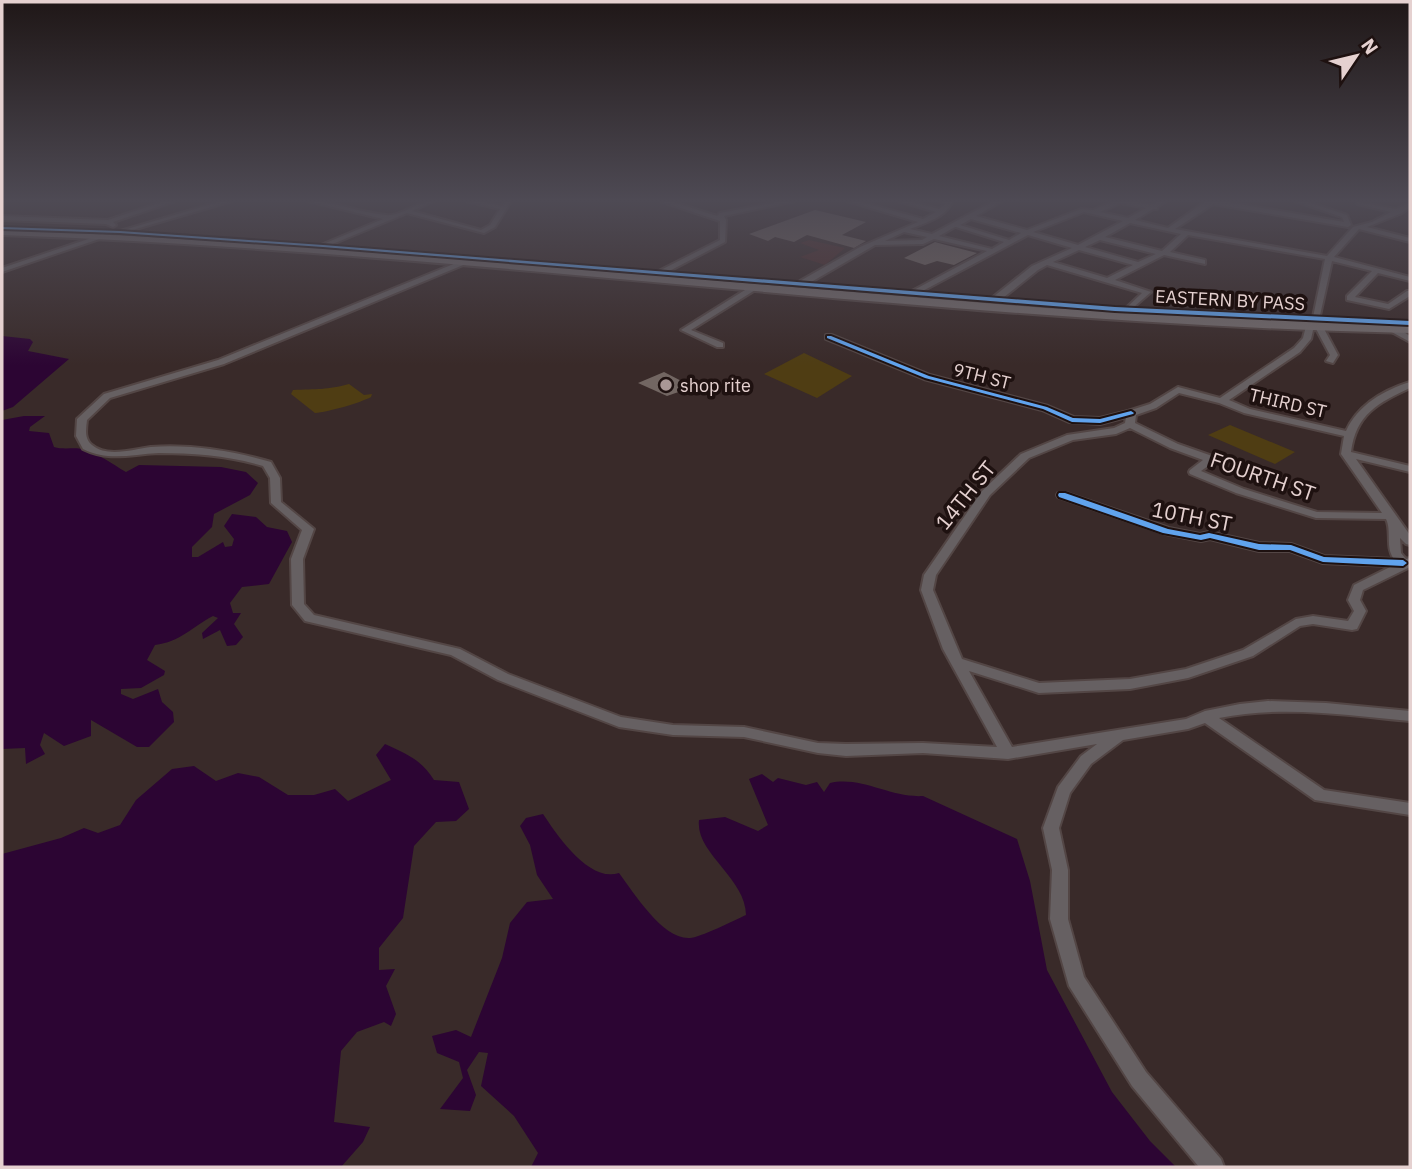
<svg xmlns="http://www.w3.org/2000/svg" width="1412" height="1169" font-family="'IBM Plex Sans',sans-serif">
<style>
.built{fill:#4c2b2a}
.green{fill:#4f3d13}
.water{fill:#2c0533}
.building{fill:#726662}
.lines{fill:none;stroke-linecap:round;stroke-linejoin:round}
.minor-casing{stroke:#534645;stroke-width:4}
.primary-casing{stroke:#534645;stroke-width:4}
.minor{fill:#666062;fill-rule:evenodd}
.primary{fill:#726a6b;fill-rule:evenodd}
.cycleway-casing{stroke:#1e1110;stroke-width:4}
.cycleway{fill:#60a3ed;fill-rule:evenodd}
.poi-dot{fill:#a99796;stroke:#1e1110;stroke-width:2.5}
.labels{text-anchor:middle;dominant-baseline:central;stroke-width:7;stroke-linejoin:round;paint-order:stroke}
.far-street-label{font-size:18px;fill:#e5d1d0;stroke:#1e1110}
.far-poi-label{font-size:18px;fill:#e5d1d0;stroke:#1e1110;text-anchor:start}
.street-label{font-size:21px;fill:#e5d1d0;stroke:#1e1110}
</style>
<rect width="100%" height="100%" fill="#392a29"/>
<!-- built -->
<polygon class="built" points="809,240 845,248 825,265 800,257 819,250 800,243"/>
<!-- green -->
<g class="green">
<polygon points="804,353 852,376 817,398 764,374"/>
<path d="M349 384 364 395 372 394 371 397C360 403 328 412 315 413L291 394 293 390C317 389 327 390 349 384Z"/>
<polygon points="1230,425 1295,452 1275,464 1208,435"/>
</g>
<!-- water -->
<g class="water">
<polygon points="2,336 30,339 33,342 28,351 69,359 13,407 2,411"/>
<path d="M24 416H45L30 427 29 431 49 433 54 447C64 450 75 447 82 449 98 453 112 464 126 472L139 465 221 467 246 472 258 483 250 495 214 514 212 527 192 547V557H198L223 542 225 547 232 546 234 539 224 526 232 514 256 517 267 527 287 531 292 542 269 584 242 587 230 603 233 613H241L234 624 243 637 236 645 227 646 220 630 203 639 202 633 218 618 213 616C192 627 180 642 155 645L147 660 165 671 164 675 141 688 121 689V694L133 699 158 689 162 702 173 712 174 722 149 747H137L91 720V736L64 746 44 733 40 745 45 754 26 764 25 748 2 749V420Z"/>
<path d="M385 744C405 753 422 760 434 780L459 782 469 809 456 821 436 822 414 846 403 918 379 948V970L395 969 386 986 396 1014 391 1026 384 1022 357 1032 341 1051 334 1122 370 1127 363 1142 341 1167H2V854L61 838 84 828 98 833 120 825 136 800 172 769 194 766 216 781 238 773 259 777 288 795H314L335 789 348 801 391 780 376 755Z"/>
<path d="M762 774 773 782 778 778 806 785 817 782 824 792 830 783C862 776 890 798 923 796L1017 839 1030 881 1047 970 1112 1092 1150 1141 1176 1167H531L538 1153 514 1116 481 1086 488 1053 479 1052 467 1070 476 1095 470 1111 440 1109 463 1078 459 1062 437 1053 432 1036 456 1030 471 1037 502 958 510 923 527 902 553 899 537 875 530 845 520 826 526 818 543 814C557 835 589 883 619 873 634 893 663 940 690 938 699 938 735 920 746 915 746 878 695 853 699 820L725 817 758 831 768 825 749 779Z"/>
</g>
<!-- building -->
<g class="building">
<polygon points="815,210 866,222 842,235 866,241 854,248 807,235 794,242 775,237 768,241 749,234"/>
<polygon points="935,242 946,245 977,253 954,265 937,261 925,265 904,258"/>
<polygon points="664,372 693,387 667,396 638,383"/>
</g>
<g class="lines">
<defs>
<g id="minor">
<polygon points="165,201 175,201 113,222 116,225 113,227 106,224 2,220 2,216 108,220"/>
<polygon points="222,201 232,201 122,233 117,232"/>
<path d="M308 201C335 201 360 213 386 215 401 217 417 201 434 201L412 211 481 230 490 225 500 209 466 201H479L502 206 505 201H511L495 227 484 233 407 213 323 248 320 246 321 245 383 219Z"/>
<polygon points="660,201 670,201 717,216 720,213 782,201 795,201 724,216 726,220 725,242 652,280 648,278 649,276 720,240 720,221"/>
<path d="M847 201H857L923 219 936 212 898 201H908L939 209 946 204 940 201 952 202C946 217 927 222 910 229L932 234 994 201H1002L976 216 1027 230 1081 209 1093 210 1114 201H1130L1151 205 1158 201H1166L1157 207V209H1153L1135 220 1168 228 1206 201H1221L1344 222 1342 217 1295 201H1305L1347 215 1351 225 1348 227 1213 204 1175 229 1327 256 1353 227 1372 222 1391 212 1357 204V202L1396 209 1410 203V207L1402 213 1367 227 1410 238V242L1359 229 1334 257 1410 277V281L1378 273 1355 297 1388 304 1407 291H1410V296L1389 309 1347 300V296L1372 271 1332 261 1319 320 1312 322 1325 259 1188 235 1170 252 1205 260V264L1164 255 1115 280 1151 292 1128 312 1124 310 1142 293 1047 265 1038 270 999 301H993V297L1032 266 1072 248 1028 235 915 295 911 293 912 291 987 251 934 239 923 244 875 245 806 285H800V281L860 247 918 222ZM1121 203 1146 208 1128 218 1100 212ZM1084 212 1123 221 1078 245 1033 232ZM971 219 1021 233 1009 240 960 225ZM1130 223 1181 234 1162 251 1105 237ZM955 227H956L1004 242 992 249 939 236ZM904 232 927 237 922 240 885 241ZM1100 240 1156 254 1138 262 1085 247ZM1079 250 1133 265 1107 278 1053 262Z"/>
<polygon points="103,234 105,235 105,237 2,272 2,268"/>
<path d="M461 261 468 263 224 364 110 398 87 420C86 429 84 439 92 445 107 458 134 449 151 447 190 444 233 451 271 462L280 478 281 502 314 529 303 559 304 604 314 615 460 649 508 674 621 717 673 725 744 727 818 743 846 744 923 743 997 747 943 649 921 590 924 575 982 491 1021 454 1067 435 1114 428 1125 423 1126 417 1100 424 1069 422 1042 410 924 379 826 339V335H832L930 375 1048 406 1074 417 1100 418 1128 411 1150 404 1178 387 1220 398 1294 348 1303 338 1306 326 1310 324 1314 326 1311 339 1300 352 1229 400 1250 409 1346 431C1358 405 1384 390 1410 382V388C1378 403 1356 414 1351 452L1410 466V472L1356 459 1410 535V545L1406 544 1400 538 1401 553 1406 559 1410 558V567L1363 590 1360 600 1366 611 1357 629 1352 630 1313 624 1300 626 1253 656 1188 678 1130 689 1039 693 969 671 1012 747 1186 719 1205 711 1240 704 1268 701 1326 703 1410 711V721C1346 715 1282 705 1219 718L1324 790 1410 803V815L1315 800 1205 723 1188 729 1123 740 1091 764 1070 793 1059 828 1068 870V919L1084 977 1146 1072 1221 1159 1224 1167H1199L1132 1086 1069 986 1050 919 1052 870 1043 828 1058 787 1081 756 1097 744 1008 759 923 753 846 756 818 753 744 737 673 735 619 727 498 680 451 655 305 621 292 605 291 559 302 530 271 503 270 478 263 466C230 456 194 453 159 453 132 454 109 462 83 449L76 436 77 419 104 394 218 360ZM1179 393 1219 403 1244 413 1344 436 1341 454 1382 513 1317 512 1244 489 1201 471 1215 461V457L1178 444 1135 423 1136 415 1156 408ZM1130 428 1170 448 1203 460 1190 470 1189 472 1190 474 1236 493 1316 518 1386 519C1392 531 1385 547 1394 559L1324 556 1291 544 1259 543 1209 532 1200 534 1169 528 1066 493H1058L1057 495 1058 497 1166 534 1201 541 1210 539 1259 551H1290L1323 563 1392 566 1354 585 1348 600 1354 611 1348 621 1313 616 1296 619 1243 650 1186 669 1130 679 1039 683 962 659 933 590 936 575 990 495 1029 458 1073 440 1116 434Z"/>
<polygon points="753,285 760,287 691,330 723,343 723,347 717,347 681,330"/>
<polygon points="1316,325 1322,325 1338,355 1333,363 1326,361 1330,355 1315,327"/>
<polygon points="1390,327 1396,327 1410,336 1410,342 1390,331"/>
</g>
<path id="primary" d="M2 229 276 244 1046 308 1410 325V333C939 323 472 252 2 235Z"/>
</defs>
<!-- minor casing -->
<use href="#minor" class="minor-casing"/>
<!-- primary casing -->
<use href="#primary" class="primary-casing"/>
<!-- minor -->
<use href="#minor" class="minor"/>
<!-- primary -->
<use href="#primary" class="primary"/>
<defs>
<g id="cycleway">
<polygon points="2,227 120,231 323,245 1115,307 1410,321 1410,325 1115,311 323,247 120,233 2,229"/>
<polygon points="827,336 831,336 929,376 1047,407 1073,418 1100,419 1131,411 1134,413 1133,414 1100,423 1072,422 1043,409 925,378 827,338"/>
<polygon points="1059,493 1065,493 1168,529 1200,535 1209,533 1259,544 1291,545 1324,557 1403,560 1407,563 1403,566 1323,562 1290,550 1259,550 1210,538 1201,540 1163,533 1059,497 1058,495"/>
</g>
</defs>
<!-- cycleway casing -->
<use href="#cycleway" class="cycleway-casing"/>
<!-- cycleway -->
<use href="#cycleway" class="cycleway"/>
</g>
<!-- sky -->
<linearGradient id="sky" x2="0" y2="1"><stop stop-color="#1f1717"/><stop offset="0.55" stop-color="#4e4a54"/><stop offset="1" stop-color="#4e4a54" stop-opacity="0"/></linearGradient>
<rect width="1412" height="365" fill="url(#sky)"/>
<!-- markers -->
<circle class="poi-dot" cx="666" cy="385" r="7"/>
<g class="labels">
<!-- far-street labels -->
<g class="far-street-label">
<text transform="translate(1230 300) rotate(3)">EASTERN BY PASS</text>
<text transform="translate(982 376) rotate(14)">9TH ST</text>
<text transform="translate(1288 403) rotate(13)">THIRD ST</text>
</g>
<!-- far-poi labels -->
<g class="far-poi-label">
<text x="680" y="385">shop rite</text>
</g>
<!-- street labels -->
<g class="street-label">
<text transform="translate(1263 476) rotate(19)">FOURTH ST</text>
<text transform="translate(965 495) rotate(-51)">14TH ST</text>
<text transform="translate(1192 516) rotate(11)">10TH ST</text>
</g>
</g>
<!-- border -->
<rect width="1412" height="1169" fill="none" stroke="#e5d1d0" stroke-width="7"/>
<!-- north arrow -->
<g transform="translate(1356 56) rotate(55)" stroke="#1e1110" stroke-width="5" paint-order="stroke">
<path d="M0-5L12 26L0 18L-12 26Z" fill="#e5d1d0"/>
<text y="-10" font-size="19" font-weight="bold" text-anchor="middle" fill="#e5d1d0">N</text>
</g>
</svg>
